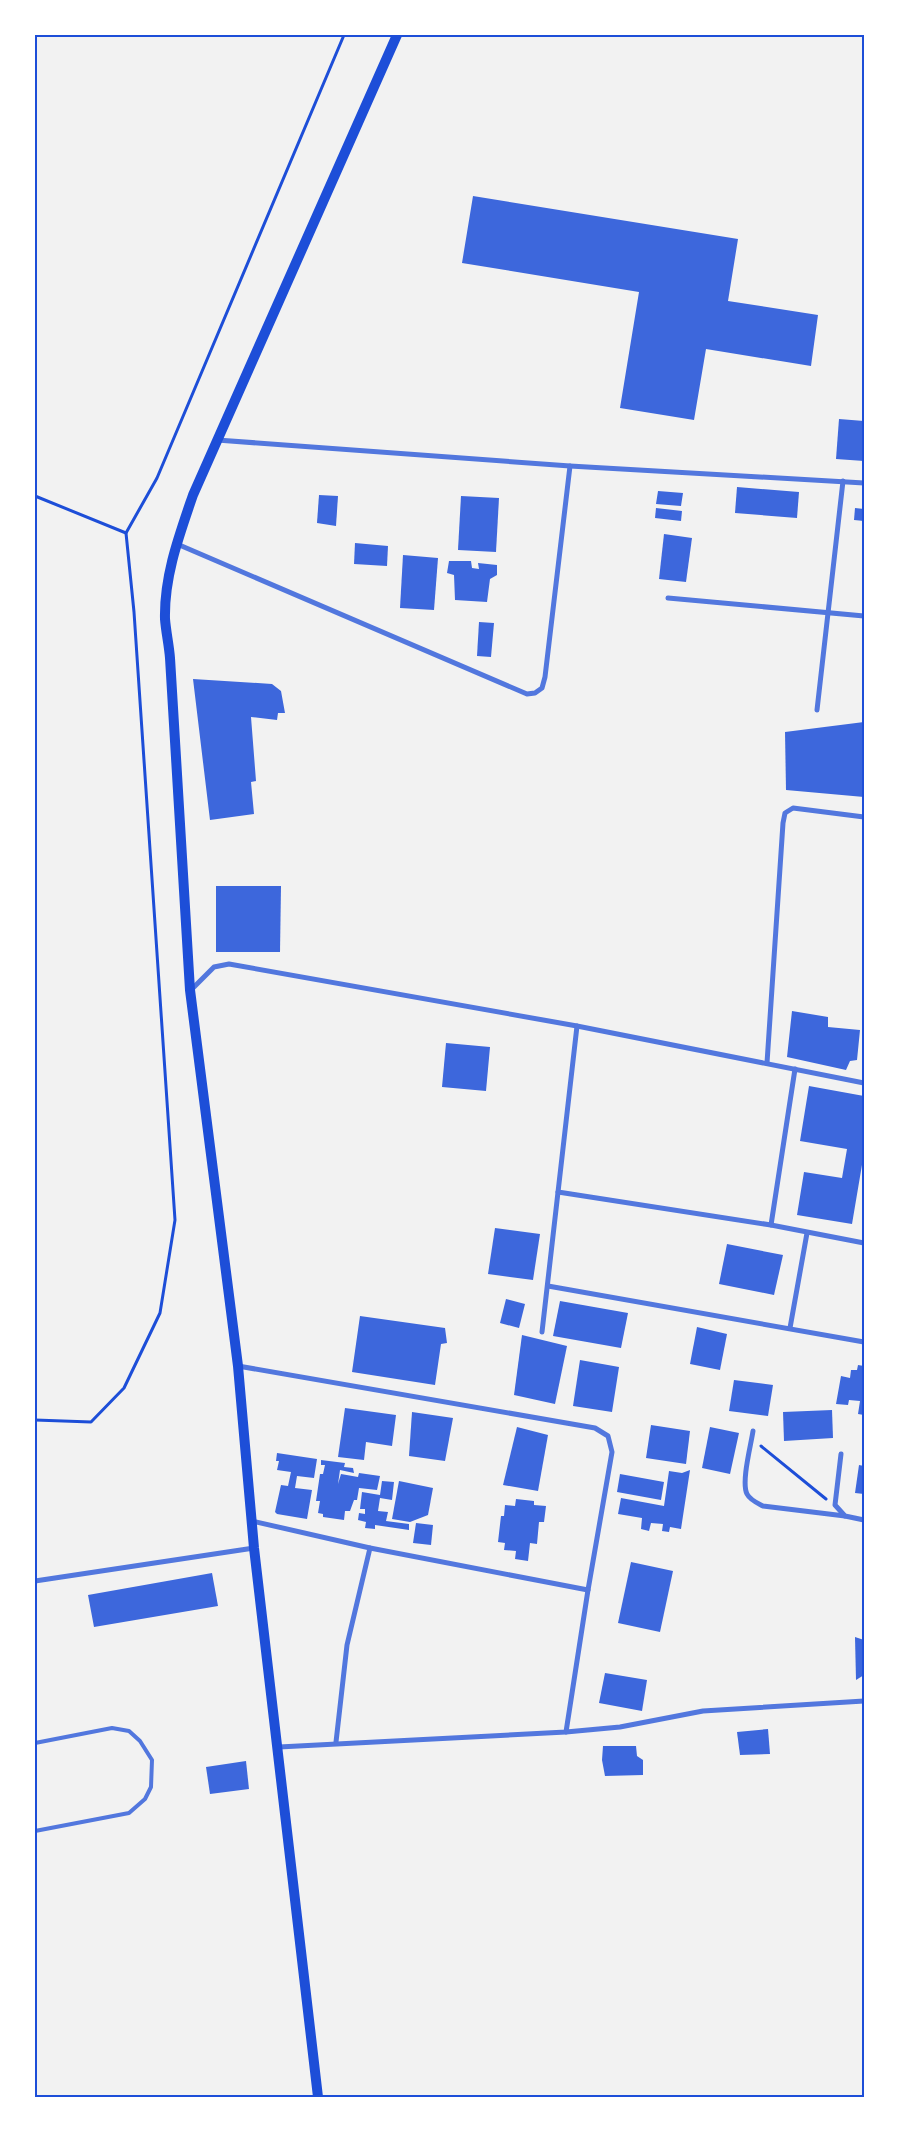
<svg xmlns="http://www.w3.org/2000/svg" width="899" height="2132" font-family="'Asap Condensed',sans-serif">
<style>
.building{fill:#3d67dc}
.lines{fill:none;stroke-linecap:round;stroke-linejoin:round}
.path{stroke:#1d4ed8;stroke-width:3}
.service{stroke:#5277de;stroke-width:4}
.minor{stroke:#5277de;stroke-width:5}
.secondary{stroke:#1d4ed8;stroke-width:10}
.neatline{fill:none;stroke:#1d4ed8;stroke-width:2}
</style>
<rect width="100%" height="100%" fill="#f2f2f2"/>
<!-- building -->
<g class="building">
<polygon points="473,196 738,239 728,301 818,315 811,366 706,349 694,420 620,408 639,292 462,263"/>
<polygon points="839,419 864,421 864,461 836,459"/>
<polygon points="737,487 799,492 797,518 735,513"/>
<polygon points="658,491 683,493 681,506 656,504"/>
<polygon points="319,495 338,496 336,526 317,523"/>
<polygon points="461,496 499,498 496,552 458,550"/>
<polygon points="656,508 682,511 681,521 655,518"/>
<polygon points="855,508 864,509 864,521 854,520"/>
<polygon points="664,534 692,538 686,582 659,579"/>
<polygon points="355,543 388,546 387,566 354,564"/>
<polygon points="403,555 438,558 434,610 400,608"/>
<polygon points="449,561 471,561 472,568 479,569 478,563 497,565 497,575 490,579 487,602 455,600 454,575 447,573"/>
<polygon points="479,622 494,623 491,657 477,656"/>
<polygon points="193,679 272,684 281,691 285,713 278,713 277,720 251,717 256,781 251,782 254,814 210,820"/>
<polygon points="864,722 864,797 786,790 785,732"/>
<polygon points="216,886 281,886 280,952 216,952"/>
<polygon points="792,1011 828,1017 828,1027 860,1030 857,1060 850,1061 846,1070 787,1057"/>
<polygon points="446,1043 490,1047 486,1091 442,1087"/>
<polygon points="809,1086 864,1096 864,1153 852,1224 797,1215 804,1172 842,1178 847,1149 800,1141"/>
<polygon points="495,1228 540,1234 533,1280 488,1274"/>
<polygon points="727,1244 783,1255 774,1295 719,1284"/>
<polygon points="506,1299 525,1304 519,1328 500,1323"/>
<polygon points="560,1301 628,1313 621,1348 553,1336"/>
<polygon points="360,1316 445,1328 447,1343 441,1344 435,1385 352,1372"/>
<polygon points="697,1327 727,1334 720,1370 690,1364"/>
<polygon points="522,1335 567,1346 555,1404 514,1395"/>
<polygon points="580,1360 619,1367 612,1412 573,1406"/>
<polygon points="858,1365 864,1366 864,1415 858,1414 860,1401 849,1400 848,1405 836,1404 841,1376 850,1378 851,1370 857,1370"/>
<polygon points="734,1380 773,1385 768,1416 729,1411"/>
<polygon points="345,1408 396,1415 392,1446 366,1442 364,1460 338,1457"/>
<polygon points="832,1410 833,1438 784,1441 783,1412"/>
<polygon points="412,1412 453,1418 445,1461 409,1456"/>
<polygon points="651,1425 690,1431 686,1464 646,1458"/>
<polygon points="517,1427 548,1435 538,1491 503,1485"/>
<polygon points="710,1427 739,1433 730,1474 702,1468"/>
<polygon points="277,1453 317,1459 314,1478 297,1476 295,1488 312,1490 307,1519 277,1514 275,1512 281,1485 288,1486 291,1472 277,1470 279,1461 276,1461"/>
<polygon points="321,1460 345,1463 344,1467 353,1468 354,1473 340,1470 338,1484 341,1474 358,1477 359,1473 380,1476 377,1490 359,1488 357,1500 354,1500 350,1511 345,1511 344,1520 323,1517 323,1514 318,1513 320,1501 316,1501 320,1474 323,1474 325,1465 321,1465"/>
<polygon points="859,1465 864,1466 864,1494 855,1493"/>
<polygon points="690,1470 681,1529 670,1527 669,1532 662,1531 663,1524 651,1523 649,1531 641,1529 642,1518 618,1514 621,1498 664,1506 669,1471 682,1473"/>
<polygon points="620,1474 664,1482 661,1500 617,1492"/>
<polygon points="382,1481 394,1482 392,1500 380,1498 378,1511 388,1512 386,1521 409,1524 409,1530 375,1525 375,1529 365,1528 366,1522 358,1520 359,1513 365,1514 365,1509 360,1509 362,1492 380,1495"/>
<polygon points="399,1481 433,1488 428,1515 410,1522 392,1519"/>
<polygon points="516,1499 534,1501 534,1505 546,1506 544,1522 539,1522 537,1544 530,1543 528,1561 515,1559 516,1551 504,1550 505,1543 498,1542 501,1516 504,1516 505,1505 515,1506"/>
<polygon points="416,1523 433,1525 431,1545 413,1543"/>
<polygon points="631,1562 673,1571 660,1632 618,1623"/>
<polygon points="212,1573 218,1606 94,1627 88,1595"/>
<polygon points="855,1637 864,1640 864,1675 856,1680"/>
<polygon points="605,1673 647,1680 642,1711 599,1703"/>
<polygon points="768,1729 770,1754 740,1755 737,1732"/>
<polygon points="603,1746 636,1746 637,1756 643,1760 643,1775 605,1776 602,1760"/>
<polygon points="246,1761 249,1789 210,1794 206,1767"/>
</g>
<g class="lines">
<!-- path -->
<g class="path">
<polyline points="35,496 126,533"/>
<polyline points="35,1420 91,1422 124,1388 160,1313 175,1220 134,612 126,533 157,478 344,35"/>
<polyline points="761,1446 826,1499"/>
</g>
<!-- service -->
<polyline class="service" points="35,1743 112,1728 129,1731 140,1741 152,1760 151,1787 145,1799 129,1813 35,1831"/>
<!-- minor -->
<g class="minor">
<polyline points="217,440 570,466 864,483"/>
<polyline points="177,544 527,694 535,693 542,688 545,677 570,466"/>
<polyline points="668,598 864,616"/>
<polyline points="817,710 843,481"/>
<polyline points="191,990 214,967 229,964 577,1026 864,1083"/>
<polyline points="767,1063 783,823 785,813 793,808 864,817"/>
<polyline points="558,1192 771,1225 864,1243"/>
<polyline points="771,1225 795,1069"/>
<polyline points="548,1286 864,1342"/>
<polyline points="790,1328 807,1233"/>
<polyline points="542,1332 577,1026"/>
<polyline points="238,1366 595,1428 608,1436 612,1452 588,1590 566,1732"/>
<path d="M753 1431C751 1445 741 1482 747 1494 750 1500 757 1503 763 1506L845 1516"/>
<polyline points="841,1454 835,1505 845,1516 864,1520"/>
<polyline points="252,1521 370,1548 588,1590"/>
<polyline points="35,1581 254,1548"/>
<polyline points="336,1742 347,1645 370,1548"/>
<polyline points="279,1747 566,1732 620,1727 703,1711 864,1701"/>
</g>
<!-- secondary -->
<path class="secondary" d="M318 2097 254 1548 238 1366 190 990 170 658C169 645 166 632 165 619 164 576 179 536 193 495L397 35"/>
</g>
<!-- border -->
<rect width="899" height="2132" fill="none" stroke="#ffffff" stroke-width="72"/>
<rect x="36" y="36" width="827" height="2060" class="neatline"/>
</svg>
